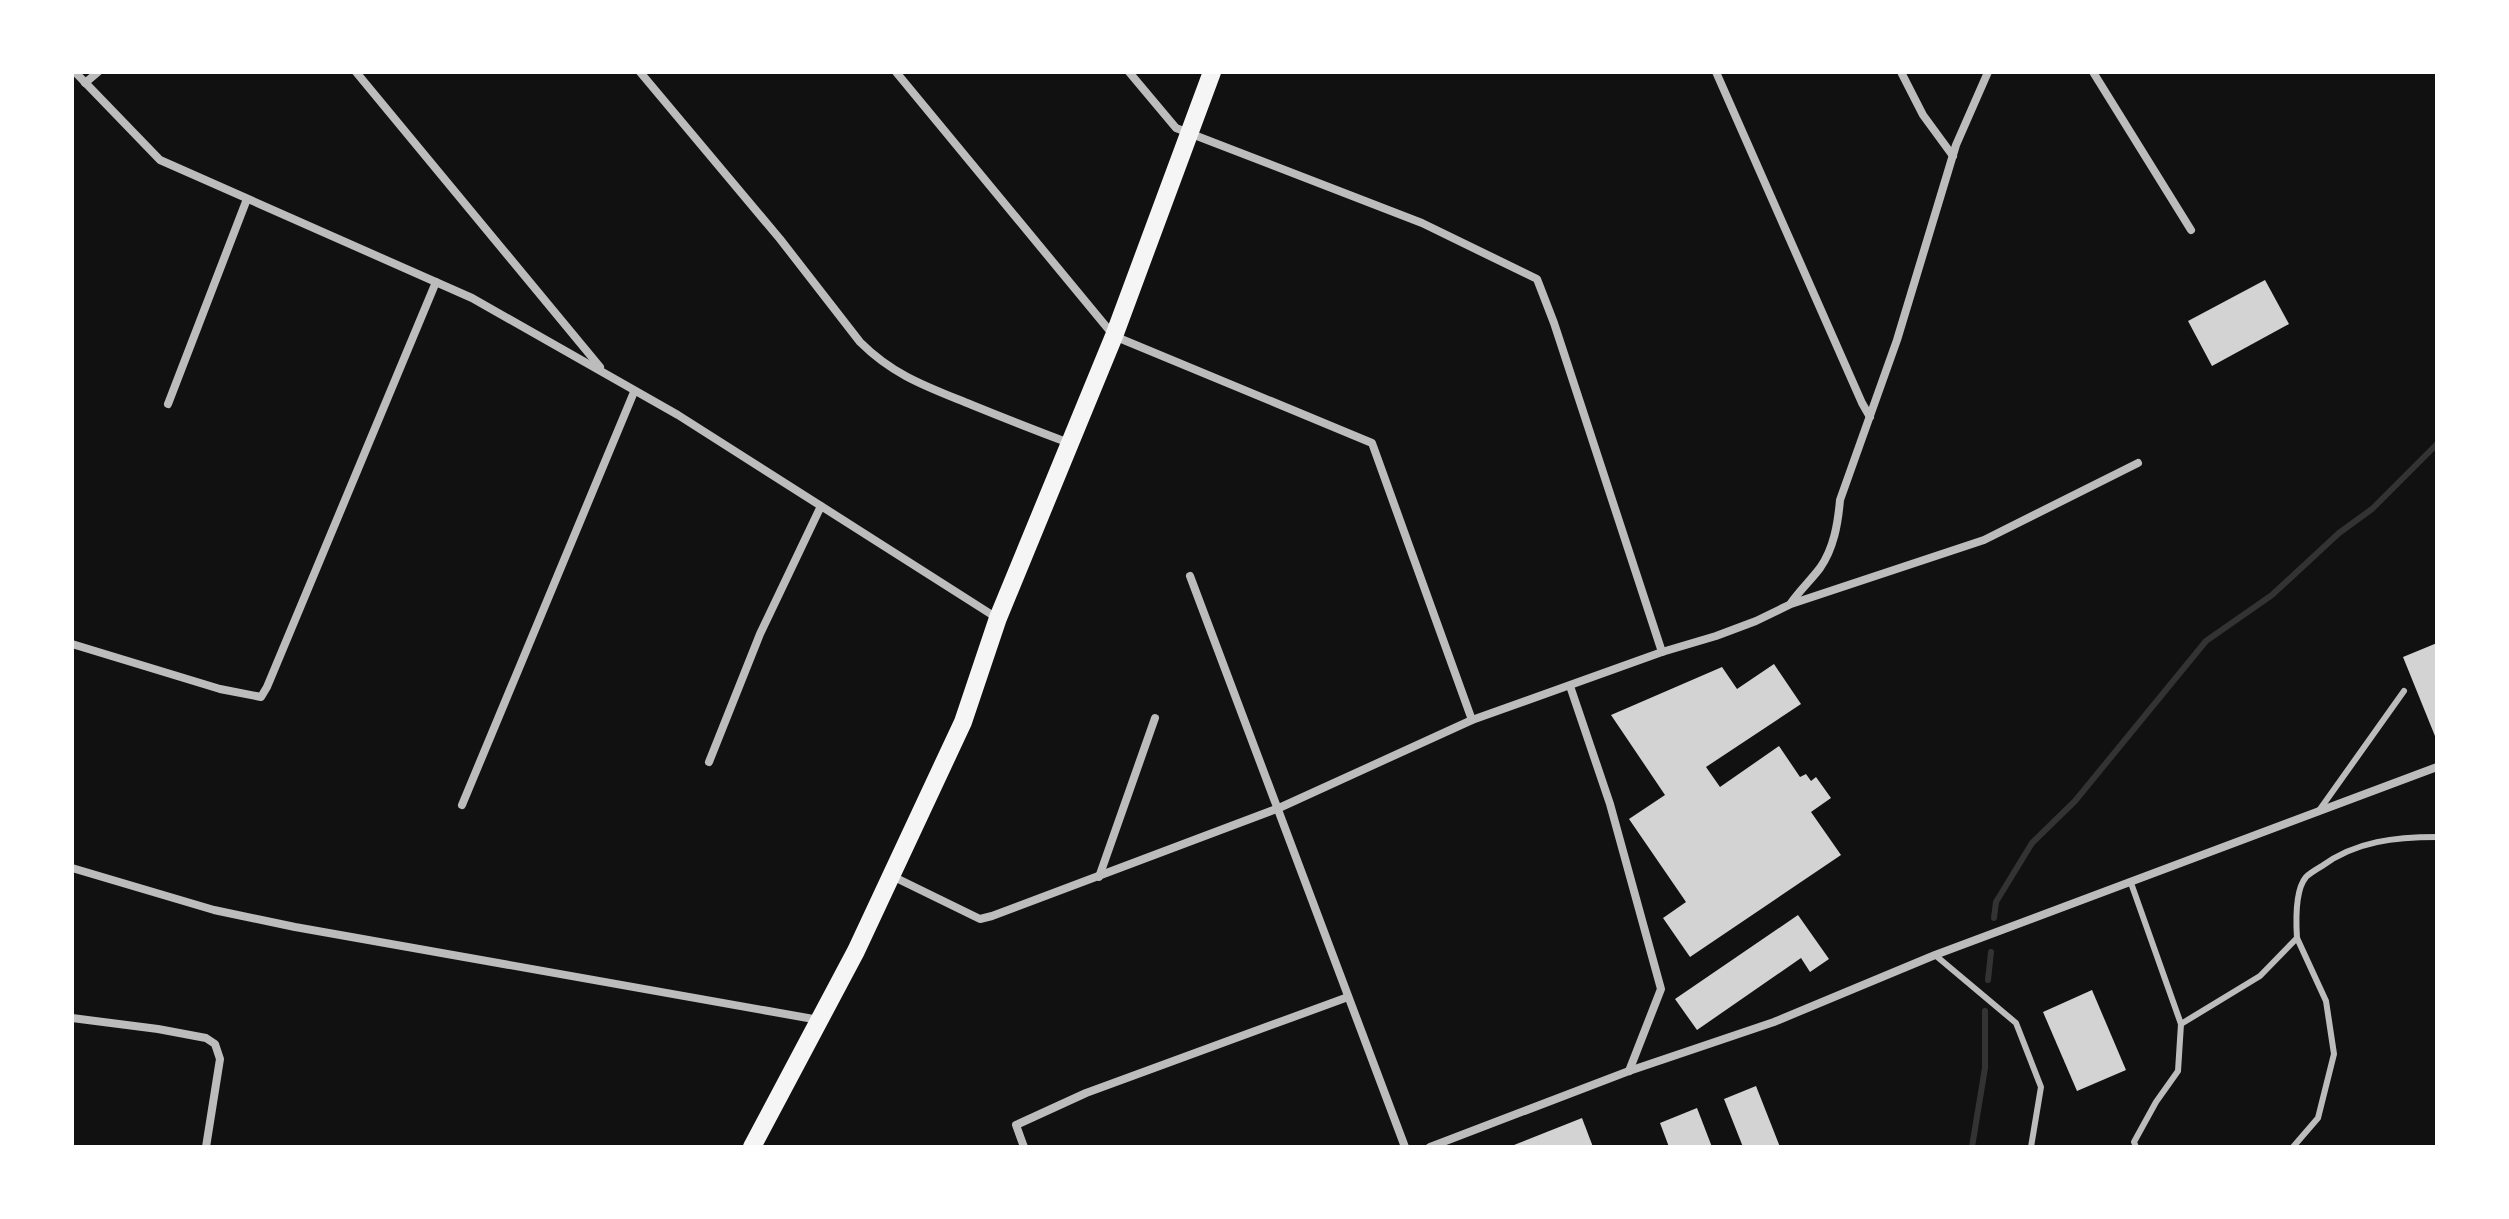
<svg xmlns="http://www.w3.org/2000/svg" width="2509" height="1219" font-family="'DM Sans',sans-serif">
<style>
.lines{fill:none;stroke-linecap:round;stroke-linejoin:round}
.stream{stroke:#333;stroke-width:6}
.building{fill:#d3d3d3}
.service{stroke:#bcbcbc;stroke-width:6}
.minor{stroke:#bcbcbc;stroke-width:8}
.primary{stroke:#f5f5f5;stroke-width:18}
</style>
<rect width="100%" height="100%" fill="#111"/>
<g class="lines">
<!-- stream -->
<g class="stream">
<polyline points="1994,918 1996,902 2032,843 2075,801 2206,641 2272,595 2339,533 2372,509 2437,444"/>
<polyline points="1988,980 1991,952"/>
<polyline points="1972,1147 1985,1068 1985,1011"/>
</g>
</g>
<!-- building -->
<g class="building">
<polygon points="2265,280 2289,324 2212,366 2188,321"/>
<polygon points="2437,643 2437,741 2403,657"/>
<polygon points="1774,664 1801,704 1706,767 1720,787 1779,746 1800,777 1806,774 1811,781 1816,777 1831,798 1811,812 1841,855 1690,957 1663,918 1686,902 1629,819 1665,795 1611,715 1722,667 1737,689"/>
<polygon points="1798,915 1829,959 1810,972 1801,958 1697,1030 1675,999"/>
<polygon points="2092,990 2126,1070 2077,1091 2043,1012"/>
<polygon points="1756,1086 1780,1147 1743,1147 1724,1099"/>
<polygon points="1697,1108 1712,1147 1669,1147 1660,1123"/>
<polygon points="1582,1118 1593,1147 1509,1147"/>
</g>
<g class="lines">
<!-- service -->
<g class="service">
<polyline points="2318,812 2404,691"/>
<polyline points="2131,883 2181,1024 2178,1071 2156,1102 2134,1142 2136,1147"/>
<path d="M2297 938C2296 922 2295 890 2306 877 2310 873 2317 869 2322 866 2356 841 2396 837 2437 837"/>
<polyline points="1935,955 2016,1023 2041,1087 2031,1147"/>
<polyline points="2181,1024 2260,976 2297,938 2326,1001 2334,1054 2318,1118 2293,1147"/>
</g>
<!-- minor -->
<g class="minor">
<polyline points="75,72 160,160 472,298 678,415 997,618"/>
<polyline points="356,72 600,367"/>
<path d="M640 72 780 239 860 342C894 376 928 387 972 405 1004 418 1037 431 1069 443"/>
<polyline points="896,72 1114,336 1372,443 1472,720"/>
<polyline points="1129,72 1176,128 1422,223 1537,279 1554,323 1662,652"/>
<polyline points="1716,72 1862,403 1870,417"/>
<polyline points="1901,72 1923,115 1953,156"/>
<polyline points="2093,72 2191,230"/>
<polyline points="85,83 98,72"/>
<polyline points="168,404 247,199"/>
<polyline points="1190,576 1405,1147"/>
<path d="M1791 603C1800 590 1811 580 1820 568 1834 548 1838 523 1840 500L1897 340 1956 145 1988 72"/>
<polyline points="72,644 220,689 261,697 267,687 436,282"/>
<polyline points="1570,686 1610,804 1661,989 1629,1071"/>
<polyline points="709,762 760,634 821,506"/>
<polyline points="462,805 634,392"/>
<polyline points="72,868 214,910 295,927 819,1020"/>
<polyline points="892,876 980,919 992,916 1279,808 1472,720 1662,652 1716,636 1756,621 1791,604 1984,540 2138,463"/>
<polyline points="1099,877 1155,718"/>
<polyline points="72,1018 158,1029 206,1038 215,1044 220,1059 206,1147"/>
<polyline points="1024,1147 1016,1125 1086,1093 1348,997"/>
<polyline points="1430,1147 1629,1071 1774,1022 1935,955 2437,767"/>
</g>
<!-- primary -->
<polyline class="primary" points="752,1147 856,951 963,722 998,618 1114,336 1212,72"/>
</g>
<!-- border -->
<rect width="2509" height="1219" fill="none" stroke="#ffffff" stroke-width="148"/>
</svg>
